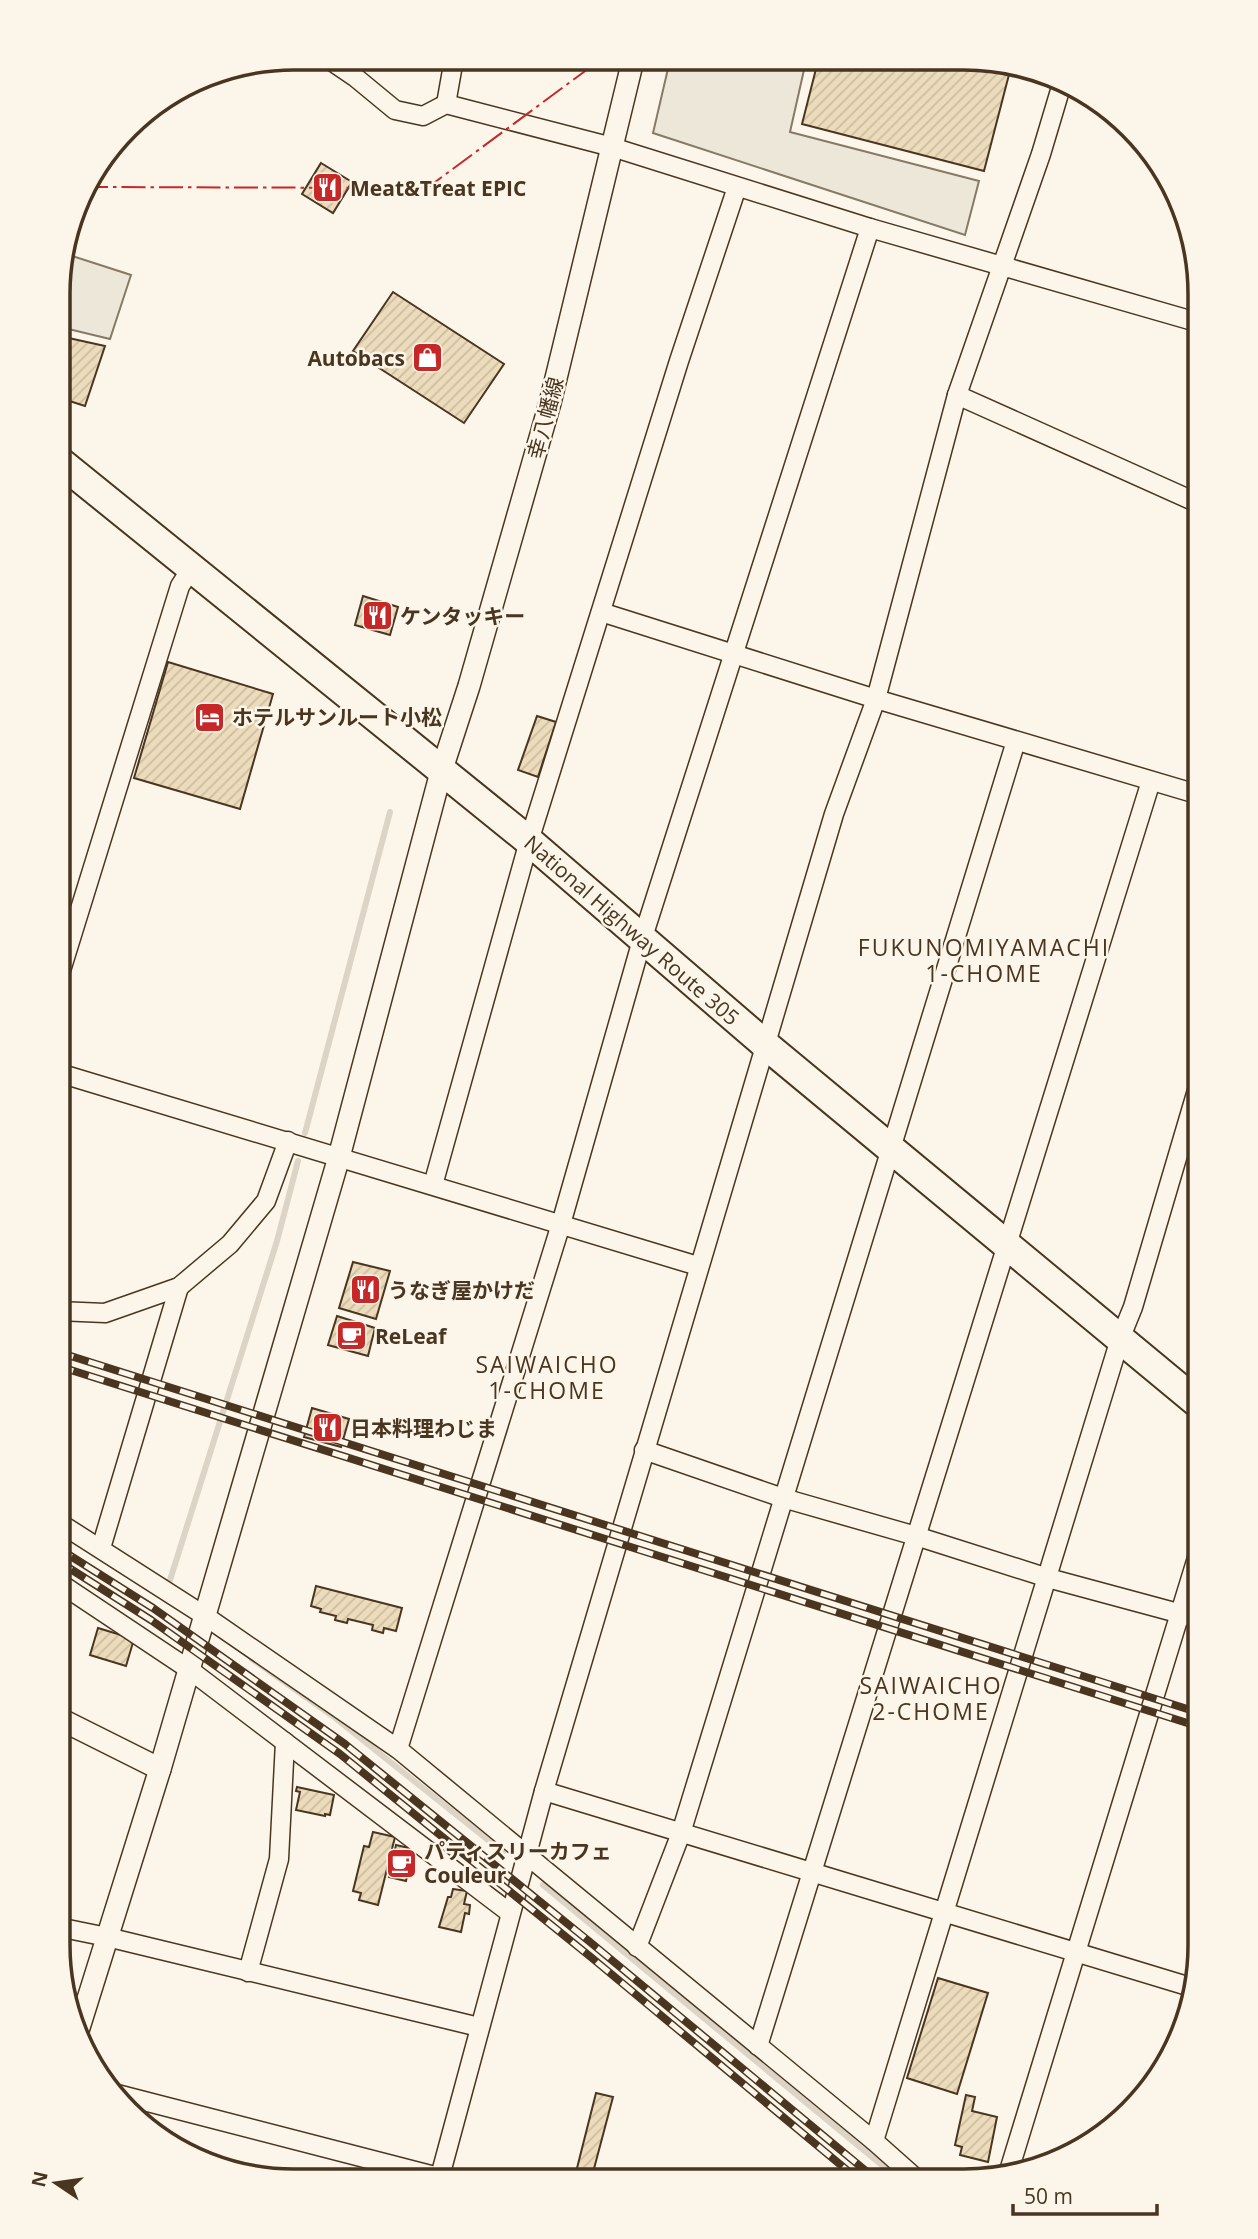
<svg xmlns="http://www.w3.org/2000/svg" width="1258" height="2239" font-family="'Open Sans','Noto Sans JP',sans-serif">
<style>
.parking{fill:#ede7d9;stroke:#887966;stroke-width:2}
.lines{fill:none;stroke-linecap:round;stroke-linejoin:round}
.stream{stroke:#dcd4c6;stroke-width:6}
.building{fill:url(#building-hatch);stroke:#4a3520;stroke-width:2}
.minor-casing{stroke:#4a3520;stroke-width:21}
.tertiary-casing{stroke:#4a3520;stroke-width:24}
.trunk-casing{stroke:#4a3520;stroke-width:32}
.path{stroke:#7f6f5c;stroke-width:3.5;stroke-dasharray:5 3.5;stroke-linecap:butt}
.minor{stroke:#fbf6e9;stroke-width:18}
.tertiary{stroke:#fbf6e9;stroke-width:21}
.trunk{stroke:#fbf6e9;stroke-width:28}
.rail-casing{stroke:#4a3520;stroke-width:8}
.rail{stroke:#fbf6e9;stroke-width:5;stroke-dasharray:16;stroke-linecap:butt}
.power{stroke:#c62828;stroke-width:2;stroke-dasharray:24 5 3.5 5;stroke-linecap:butt}
.labels{text-anchor:middle;dominant-baseline:central;stroke-width:5;stroke-linejoin:round;paint-order:stroke}
.poi-label{font-size:21px;font-weight:bold;fill:#4a3520;stroke:#fbf6e9;text-anchor:start}
.street-label{font-size:21px;fill:#4a3520;stroke:#fbf6e9}
.neighbourhood-label{font-size:23px;letter-spacing:2px;fill:#4a3520;stroke:#fbf6e9}
.rim{fill:none;stroke:#4a3520;stroke-width:3.5}
</style>
<defs>
<pattern id="building-hatch" width="6" height="6" patternUnits="userSpaceOnUse" patternTransform="scale(1.75)"><rect width="6" height="6" fill="#ecdcbc"/><path d="M-1 1l2-2M0 6l6-6M5 7l2-2" fill="none" stroke="#ccbda1"/></pattern>
</defs>
<rect width="100%" height="100%" fill="#fbf6e9"/>
<!-- parking -->
<g class="parking">
<polygon points="670,60 806,61 790,132 979,181 965,235 653,133"/>
<polygon points="63,253 131,275 110,339 60,327 60,263"/>
</g>
<g class="lines">
<!-- stream -->
<g class="stream">
<polyline points="305,1133 390,812"/>
<polyline points="170,1580 277,1241 298,1161"/>
<polyline points="252,1659 334,1717 503,1852"/>
<polyline points="543,1885 901,2181"/>
</g>
</g>
<!-- building -->
<g class="building">
<polygon points="818,61 1012,63 984,171 802,124"/>
<polygon points="321,163 352,182 333,213 302,194"/>
<polygon points="393,292 504,364 464,423 353,351"/>
<polygon points="64,337 105,346 85,406 60,398 60,350"/>
<polygon points="363,596 398,607 390,635 355,625"/>
<polygon points="168,662 273,694 240,809 134,778"/>
<polygon points="537,716 556,722 538,777 518,770"/>
<polygon points="353,1262 390,1271 376,1319 339,1308"/>
<polygon points="337,1316 375,1328 368,1356 328,1345"/>
<polygon points="312,1408 349,1419 341,1447 304,1437"/>
<polygon points="316,1586 402,1608 396,1631 384,1628 383,1633 372,1630 373,1625 348,1619 347,1623 335,1620 336,1616 320,1612 321,1609 311,1606"/>
<polygon points="98,1628 134,1639 126,1666 90,1655"/>
<polygon points="297,1787 334,1795 330,1815 325,1814 325,1816 296,1810 300,1792 296,1791"/>
<polygon points="373,1832 395,1837 378,1905 359,1900 361,1893 353,1891 364,1846 369,1847"/>
<polygon points="396,1845 413,1849 406,1881 389,1877"/>
<polygon points="453,1889 467,1891 464,1904 470,1905 469,1914 465,1913 461,1932 439,1927 448,1897 451,1897"/>
<polygon points="938,1978 988,1993 957,2094 907,2078"/>
<polygon points="596,2093 613,2097 591,2180 574,2180"/>
<polygon points="966,2095 975,2097 972,2111 997,2117 988,2162 960,2155 962,2147 955,2145"/>
</g>
<g class="lines">
<defs>
<g id="minor">
<polyline points="327,58 355,77 395,110 423,116 446,104 612,147 870,228 1200,323"/>
<polyline points="446,104 454,59"/>
<polyline points="957,395 1200,504"/>
<polyline points="601,612 876,699 1200,795"/>
<polyline points="59,977 180,586 191,569"/>
<polyline points="59,1073 698,1266"/>
<polyline points="433,1185 529,841 679,361 737,187"/>
<polyline points="58,1311 105,1313 179,1287 230,1244 266,1201 288,1141"/>
<polyline points="644,1450 783,1498 916,1536 1048,1578 1200,1619"/>
<polyline points="58,1522 205,1616 398,1749 874,2141 919,2181"/>
<polyline points="101,1548 179,1287"/>
<polyline points="58,1582 190,1670 510,1913"/>
<polyline points="58,1740 64,1721"/>
<polyline points="398,1749 561,1224 642,940 870,228"/>
<polyline points="544,1791 1194,1988"/>
<polyline points="58,1927 107,1937 479,2027"/>
<polyline points="637,1947 681,1833 1016,741"/>
<polyline points="248,1972 279,1859 285,1742"/>
<polyline points="758,2046 1151,781"/>
<polyline points="113,2093 450,2180"/>
<polyline points="874,2141 1120,1339 1133,1307 1200,1080"/>
<polyline points="1008,2174 1200,1548"/>
<polyline points="439,2180 544,1791 834,814 876,699 957,395 1041,154 1061,87"/>
</g>
<g id="tertiary">
<polyline points="58,1718 160,1769"/>
<polyline points="77,2034 160,1769 339,1157 441,772 469,686 550,403 633,60"/>
</g>
<polyline id="trunk" points="59,461 529,841 767,1046 1200,1405"/>
</defs>
<!-- minor casing -->
<use href="#minor" class="minor-casing"/>
<!-- tertiary casing -->
<use href="#tertiary" class="tertiary-casing"/>
<!-- trunk casing -->
<use href="#trunk" class="trunk-casing"/>
<!-- path -->
<polyline class="path" points="59,518 66,497"/>
<!-- minor -->
<use href="#minor" class="minor"/>
<!-- tertiary -->
<use href="#tertiary" class="tertiary"/>
<!-- trunk -->
<use href="#trunk" class="trunk"/>
<defs>
<g id="rail">
<polyline points="58,1352 1200,1713"/>
<polyline points="58,1366 1200,1727"/>
<polyline points="58,1548 153,1608 345,1744 590,1942 878,2181"/>
<polyline points="58,1561 151,1620 340,1754 592,1958 860,2181"/>
</g>
</defs>
<!-- rail casing -->
<use href="#rail" class="rail-casing"/>
<!-- rail -->
<use href="#rail" class="rail"/>
<!-- power -->
<polyline class="power" points="84,187 427,188 600,60"/>
</g>
<!-- icons -->
<defs>
<symbol id="restaurant-square" viewBox="-11 -11 22 22"><rect x="-9" y="-9" width="18" height="18" rx="4" fill="#c62828" stroke="#fbf6e9"/><path d="M-5-6h1v4h1v-4h1v4h1v-4h1v5L-1.5 .5V6h-2V.5L-5-1ZM5-6V6H3V1.5H1.5Q1.5-4 5-6Z" fill="#fff"/></symbol>
<symbol id="shop-square" viewBox="-11 -11 22 22"><rect x="-9" y="-9" width="18" height="18" rx="4" fill="#c62828" stroke="#fbf6e9"/><path d="M-5-2.5h2.3a2.7 3.5 0 0 1 5.4 0H5L5.5 6h-11ZM-1.5-2.5h3a1.5 2.3 0 0 0-3 0Z" fill="#fff"/></symbol>
<symbol id="hotel-square" viewBox="-11 -11 22 22"><rect x="-9" y="-9" width="18" height="18" rx="4" fill="#c62828" stroke="#fbf6e9"/><path d="M-6-4.5h1.5V1H6V5H4.5V3h-9V5H-6ZM-4 0a1.8 1.8 0 1 1 3.6 0ZM.5 0V-2.5h3Q6-2.5 6 0Z" fill="#fff"/></symbol>
<symbol id="cafe-square" viewBox="-11 -11 22 22"><rect x="-9" y="-9" width="18" height="18" rx="4" fill="#c62828" stroke="#fbf6e9"/><path d="M-5.5-4.5H6V0H3Q3 3.5 0 3.5H-2.5Q-5.5 3.5-5.5 0ZM3-3.2v2h1.7v-2ZM-6 4.5H4V6H-6Z" fill="#fff"/></symbol>
</defs>
<g fill-rule="evenodd">
<use href="#restaurant-square" x="310" y="170" width="35" height="35"/>
<use href="#shop-square" x="410" y="340" width="35" height="35"/>
<use href="#restaurant-square" x="360" y="598" width="35" height="35"/>
<use href="#hotel-square" x="192" y="700" width="35" height="35"/>
<use href="#restaurant-square" x="348" y="1272" width="35" height="35"/>
<use href="#cafe-square" x="334" y="1318" width="35" height="35"/>
<use href="#restaurant-square" x="310" y="1410" width="35" height="35"/>
<use href="#cafe-square" x="384" y="1846" width="35" height="35"/>
</g>
<g class="labels">
<!-- poi labels -->
<g class="poi-label">
<text x="350" y="188">Meat&amp;Treat EPIC</text>
<text x="405" y="358" text-anchor="end">Autobacs</text>
<text x="400" y="616">ケンタッキー</text>
<text x="232" y="717">ホテルサンルート小松</text>
<text x="388" y="1290">うなぎ屋かけだ</text>
<text x="375" y="1336">ReLeaf</text>
<text x="350" y="1428">日本料理わじま</text>
<text x="424" y="1851">パティスリーカフェ<tspan x="424" dy="24">Couleur</tspan></text>
</g>
<!-- street labels -->
<g class="street-label">
<text transform="translate(545 418) rotate(-75)">幸八幡線</text>
<text transform="translate(632 930) rotate(41)">National Highway Route 305</text>
</g>
<!-- neighbourhood labels -->
<g class="neighbourhood-label">
<text x="984" y="947">FUKUNOMIYAMACHI<tspan x="984" dy="26">1-CHOME</tspan></text>
<text x="547" y="1364">SAIWAICHO<tspan x="547" dy="26">1-CHOME</tspan></text>
<text x="931" y="1685">SAIWAICHO<tspan x="931" dy="26">2-CHOME</tspan></text>
</g>
</g>
<!-- crop -->
<path d="M0 0H1258V2239H0ZM294 70H964A224 224 0 0 1 1188 294V1945A224 224 0 0 1 964 2169H294A224 224 0 0 1 70 1945V294A224 224 0 0 1 294 70Z" fill="#fbf6e9" fill-rule="evenodd"/>
<path class="rim" d="M294 70H964A224 224 0 0 1 1188 294V1945A224 224 0 0 1 964 2169H294A224 224 0 0 1 70 1945V294A224 224 0 0 1 294 70Z"/>
<!-- north arrow -->
<g transform="translate(56 2183) rotate(283)" stroke="#fbf6e9" stroke-width="5" paint-order="stroke">
<path d="M0-5L12 26L0 18L-12 26Z" fill="#4a3520"/>
<text y="-10" font-size="19" font-weight="bold" text-anchor="middle" fill="#4a3520">N</text>
</g>
<!-- scale -->
<path d="M1013 2204v10h144v-10" fill="none" stroke="#4a3520" stroke-width="3.5"/>
<text x="1024" y="2204" font-size="21" fill="#4a3520" stroke="#fbf6e9" stroke-width="5" paint-order="stroke">50 m</text>
</svg>
